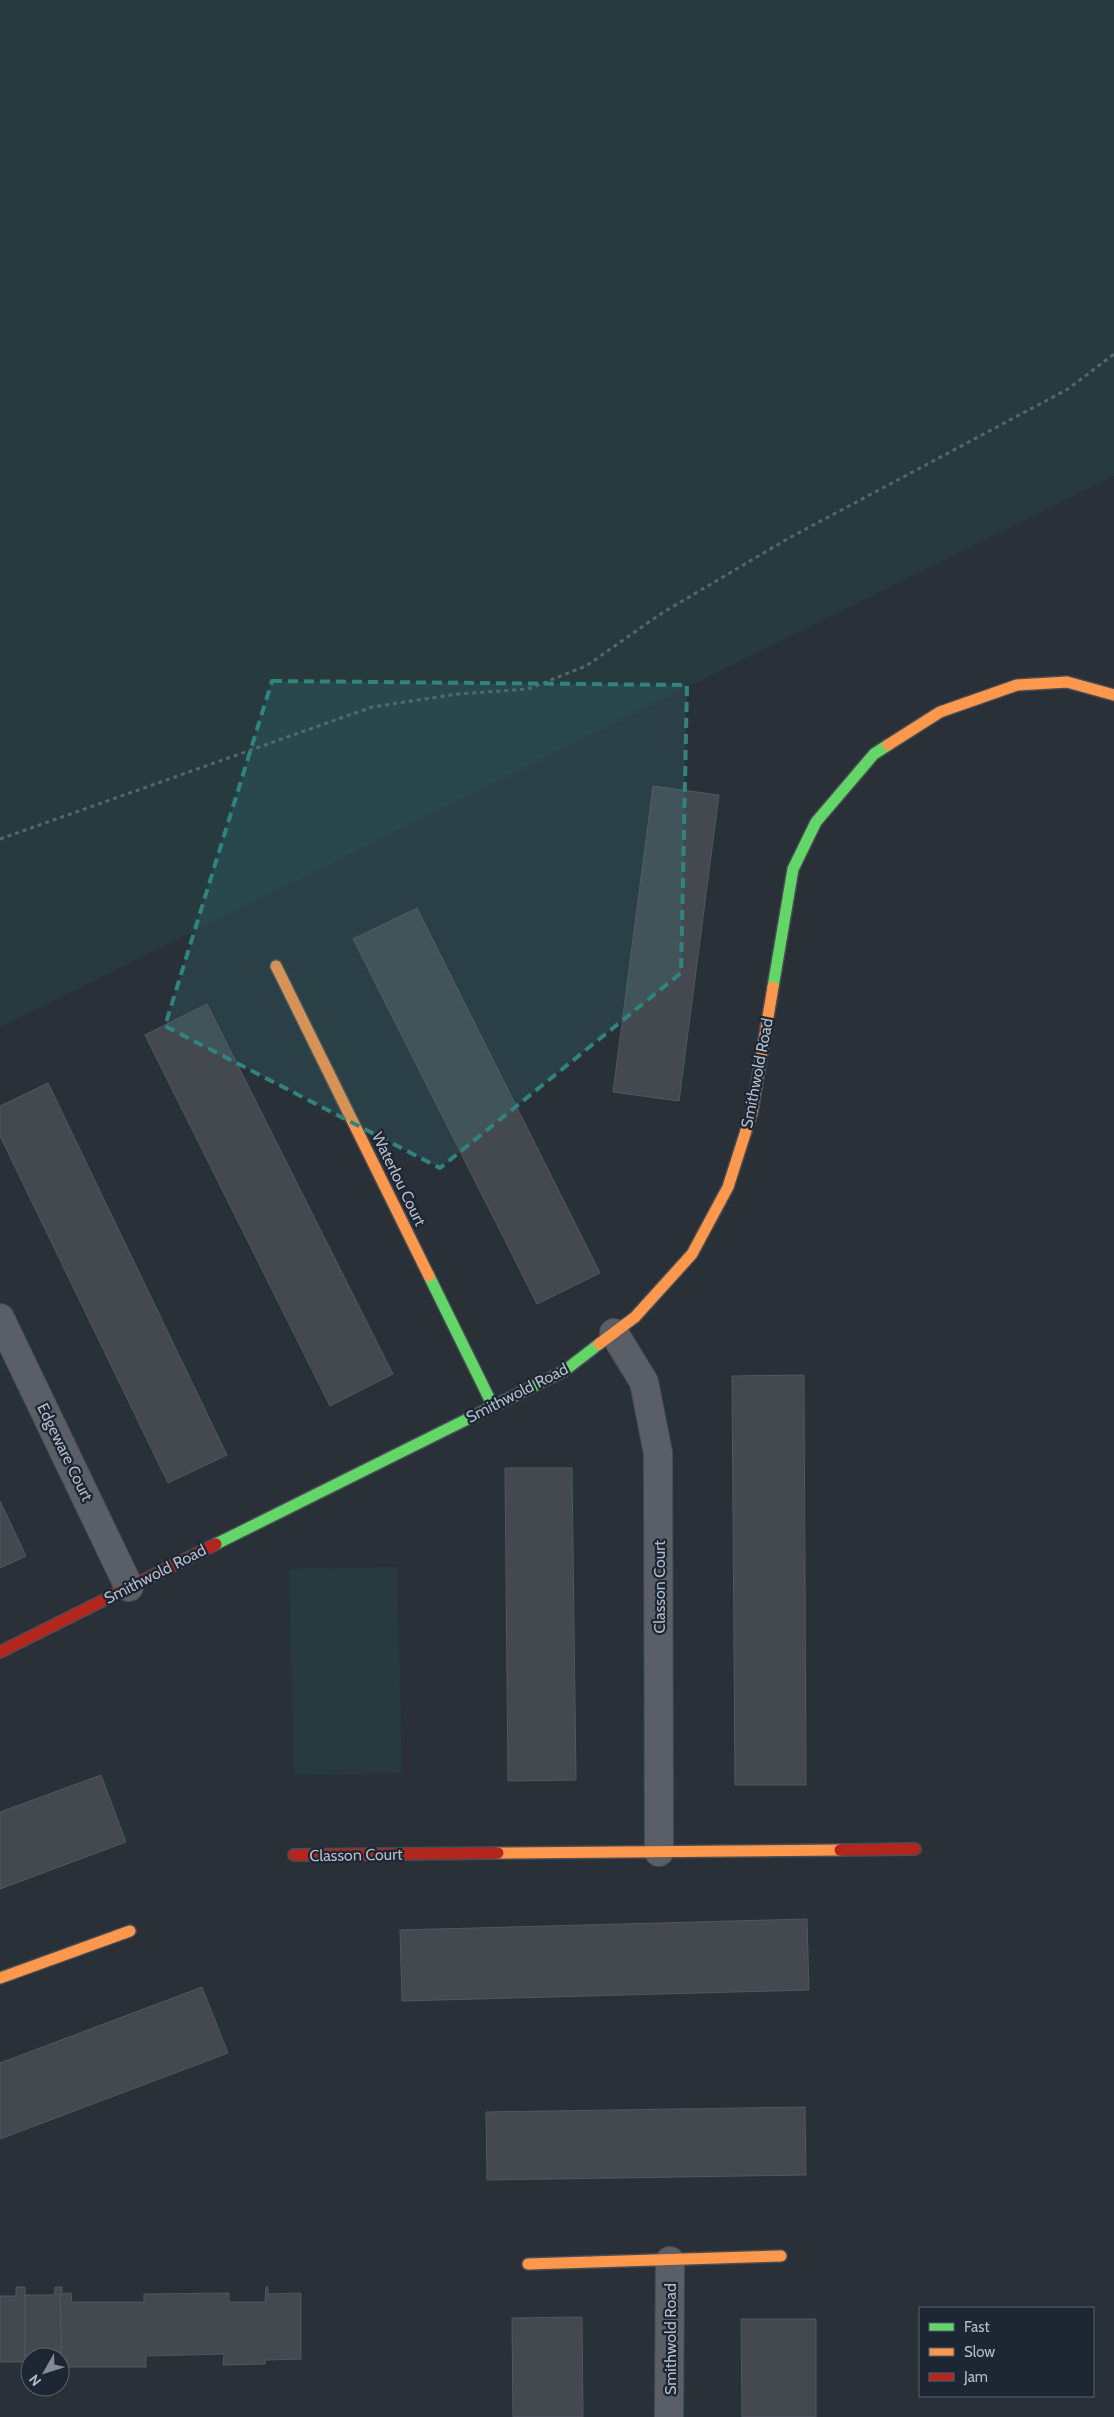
<svg xmlns="http://www.w3.org/2000/svg" width="1114" height="2417" font-family="Cabin,sans-serif">
<style>
.green{fill:#273a3e}
.building{fill:#444950;stroke:#52575f}
.lines{fill:none;stroke-linecap:round;stroke-linejoin:round}
.street-casing{stroke:#484c53;stroke-width:30}
.fast-casing{stroke:#484c53;stroke-width:14}
.slow-casing{stroke:#484c53;stroke-width:14}
.jam-casing{stroke:#484c53;stroke-width:14}
.path{stroke:#5d636a;stroke-width:3;stroke-dasharray:4 4;stroke-linecap:butt}
.street{stroke:#5a5e66;stroke-width:28}
.fast{stroke:#63d668;stroke-width:11}
.slow{stroke:#ff974d;stroke-width:11}
.jam{stroke:#b3261e;stroke-width:11}
.marked{fill:#308480;fill-opacity:0.2;stroke:#308480;stroke-width:4;stroke-dasharray:10 6;stroke-linejoin:round}
.labels{text-anchor:middle;dominant-baseline:central;stroke-width:4.5;stroke-linejoin:round;paint-order:stroke}
.street-label{font-size:16px;fill:#b4bcc9;stroke:#1d2633}
</style>
<rect width="100%" height="100%" fill="#2a3038"/>
<!-- green -->
<g class="green">
<polygon points="0,0 1114,0 1114,476 0,1027"/>
<polygon points="397,1567 402,1773 294,1775 289,1569"/>
</g>
<!-- building -->
<g class="building">
<polygon points="653,786 719,795 679,1101 613,1092"/>
<polygon points="417,908 600,1273 537,1304 353,939"/>
<polygon points="207,1004 393,1374 330,1406 145,1035"/>
<polygon points="48,1083 227,1455 168,1483 0,1136 0,1106"/>
<polygon points="804,1375 806,1785 735,1785 732,1376"/>
<polygon points="505,1468 572,1468 576,1780 508,1781"/>
<polygon points="0,1501 26,1556 0,1568"/>
<polygon points="101,1775 126,1842 0,1889 0,1812"/>
<polygon points="807,1919 809,1990 402,2001 400,1930"/>
<polygon points="202,1987 228,2053 0,2139 0,2063"/>
<polygon points="805,2107 806,2175 487,2180 486,2112"/>
<polygon points="16,2287 25,2287 25,2362 0,2362 0,2296 16,2296"/>
<polygon points="55,2287 62,2287 61,2356 25,2356 25,2295 54,2295"/>
<polygon points="266,2287 268,2287 268,2294 301,2293 301,2359 265,2360 265,2364 223,2365 224,2354 146,2356 146,2367 62,2367 60,2294 71,2293 72,2302 144,2302 144,2294 229,2293 229,2302 265,2302"/>
<polygon points="582,2317 583,2417 513,2417 512,2318"/>
<polygon points="741,2319 816,2319 816,2417 742,2417"/>
</g>
<g class="lines">
<defs>
<g id="street">
<polyline points="0,1318 129,1587"/>
<polyline points="614,1333 644,1382 658,1453 659,1852"/>
<polyline points="669,2417 670,2261"/>
</g>
<g id="fast">
<polyline points="773,987 793,869 816,822 874,754 888,745"/>
<polyline points="429,1276 493,1406"/>
<polyline points="216,1544 564,1371 599,1344"/>
</g>
<g id="slow">
<polyline points="888,745 940,712 1017,685 1067,682 1114,695"/>
<polyline points="276,966 429,1276"/>
<polyline points="599,1344 635,1317 692,1254 728,1187 752,1112 773,987"/>
<polyline points="498,1853 840,1850"/>
<polyline points="0,1978 130,1931"/>
<polyline points="528,2264 781,2256"/>
</g>
<g id="jam">
<polyline points="0,1652 216,1544"/>
<polyline points="840,1850 915,1849"/>
<polyline points="294,1855 498,1853"/>
</g>
</defs>
<!-- street casing -->
<use href="#street" class="street-casing"/>
<!-- fast casing -->
<use href="#fast" class="fast-casing"/>
<!-- slow casing -->
<use href="#slow" class="slow-casing"/>
<!-- jam casing -->
<use href="#jam" class="jam-casing"/>
<!-- path -->
<polyline class="path" points="0,839 372,707 458,694 528,689 586,666 662,613 789,538 1068,389 1114,354"/>
<!-- street -->
<use href="#street" class="street"/>
<!-- fast -->
<use href="#fast" class="fast"/>
<!-- slow -->
<use href="#slow" class="slow"/>
<!-- jam -->
<use href="#jam" class="jam"/>
</g>
<!-- marked area -->
<path class="marked" d="M272 681 687 685 681 973 440 1168 165 1026Z"/>
<g class="labels">
<!-- street labels -->
<g class="street-label">
<text transform="translate(757 1073) rotate(-79)">Smithwold Road</text>
<text transform="translate(399 1179) rotate(64)">Waterlou Court</text>
<text transform="translate(517 1393) rotate(-27)">Smithwold Road</text>
<text transform="translate(65 1452) rotate(64)">Edgeware Court</text>
<text transform="translate(155 1574) rotate(-27)">Smithwold Road</text>
<text transform="translate(659 1587) rotate(-90)">Classon Court</text>
<text transform="translate(356 1855) rotate(-1)">Classon Court</text>
<text transform="translate(670 2339) rotate(-90)">Smithwold Road</text>
</g>
</g>
<!-- legend -->
<rect x="919" y="2307" width="175" height="90" fill="#1d2633" stroke="#59626f"/>
<rect x="929" y="2323" width="25" height="8" fill="#63d668" stroke="#59626f"/>
<text x="964" y="2332" font-size="15" fill="#b4bcc9">Fast</text>
<rect x="929" y="2348" width="25" height="8" fill="#ff974d" stroke="#59626f"/>
<text x="964" y="2357" font-size="15" fill="#b4bcc9">Slow</text>
<rect x="929" y="2373" width="25" height="8" fill="#b3261e" stroke="#59626f"/>
<text x="964" y="2382" font-size="15" fill="#b4bcc9">Jam</text>
<!-- north arrow -->
<g transform="translate(45 2372) rotate(231)"><circle r="24" fill="#1d2633" stroke="#59626f"/>
<path d="M0-4L9 19L0 12L-9 19Z" fill="#848b96"/>
<text y="-8" font-size="14" font-weight="bold" text-anchor="middle" fill="#b4bcc9">N</text>
</g>
</svg>
